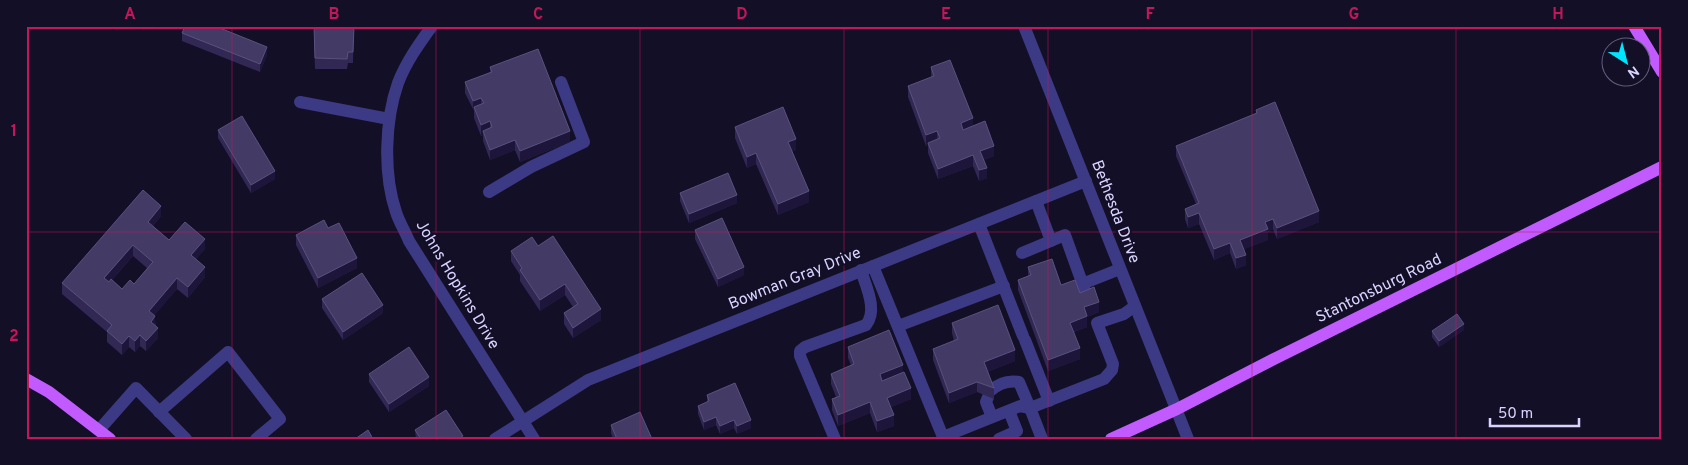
<svg xmlns="http://www.w3.org/2000/svg" width="1688" height="465" font-family="Overpass,sans-serif">
<style>
.lines{fill:none;stroke-linecap:round;stroke-linejoin:round}
.path{stroke:#2fb8b0;stroke-width:2;stroke-dasharray:2.5 4;stroke-linecap:butt}
.minor{stroke:#3d3a85;stroke-width:12}
.major{stroke:#c25bff;stroke-width:12}
.wall{fill:#312854;fill-rule:evenodd}
.shaded-wall{fill:#1d163a}
.building{fill:#433a66;stroke:#5a527e;fill-rule:evenodd}
.grid{fill:none;stroke:#c2185b;stroke-width:1;stroke-opacity:0.55}
.labels{text-anchor:middle;dominant-baseline:central;stroke-width:4.5;stroke-linejoin:round;paint-order:stroke}
.street-label{font-size:16px;fill:#d9d4ff;stroke:#130f26}
.neatline{fill:none;stroke:#c2185b;stroke-width:2}
.grid-label{font-size:16px;text-anchor:middle;font-weight:bold;fill:#c2185b}
</style>
<rect width="100%" height="100%" fill="#130f26"/>
<g class="lines">
<!-- path -->
<polyline class="path" points="1466,438 1466,439"/>
<!-- minor -->
<g class="minor">
<path d="M432 26C419 44 406 62 398 83 385 120 383 174 396 212 399 222 405 231 409 241L534 439"/>
<polyline points="1024,26 1188,439"/>
<polyline points="300,102 389,119"/>
<polyline points="489,192 531,167 584,142 561,82"/>
<polyline points="1036,201 1051,241"/>
<polyline points="979,224 1023,336"/>
<polyline points="1022,253 1065,235 1088,299"/>
<polyline points="873,266 943,437"/>
<polyline points="1082,284 1120,269"/>
<polyline points="898,326 1004,286"/>
<polyline points="1025,340 1049,401"/>
<polyline points="988,397 986,402 992,417"/>
<polyline points="159,412 228,352 280,419 256,439"/>
<polyline points="99,430 136,388 186,439"/>
<polyline points="495,439 588,380 1086,181"/>
<path d="M835 439 800 356V351L805 347 866 325C878 310 866 287 861 270"/>
<path d="M944 439 943 437 1020 406 1030 408 1019 382C1008 380 999 383 990 391"/>
<polyline points="999,439 1017,431 1009,411"/>
<polyline points="1042,439 1030,408 1104,379 1112,370 1113,364 1097,323 1124,314 1135,306"/>
</g>
<!-- major -->
<g class="major">
<polyline points="1634,26 1662,72"/>
<polyline points="26,379 49,392 110,439"/>
<polyline points="1111,439 1177,409 1278,357 1662,167"/>
</g>
</g>
<!-- wall -->
<g class="wall">
<polygon points="354,26 353,63 348,63 347,69 315,69 314,43"/>
<polygon points="182,33 267,55 260,72 182,41"/>
<polygon points="490,67 570,142 520,162 515,150 490,160 483,141 483,135 481,136 474,118 474,111 465,93 465,82 490,72"/>
<polygon points="931,67 994,156 984,160 987,178 979,181 973,166 938,179 928,153 928,145 926,146 908,97 908,86 931,77"/>
<polygon points="1256,110 1319,222 1277,239 1273,229 1268,232 1268,240 1244,249 1246,265 1236,269 1230,253 1214,260 1199,224 1188,228 1185,219 1185,209 1196,204 1176,156 1176,146 1256,114"/>
<polygon points="735,127 796,150 792,151 809,202 778,215 756,164 747,168 735,138"/>
<polygon points="218,130 275,179 251,193 218,138"/>
<polygon points="680,193 737,203 689,223 680,201"/>
<path d="M161 216 153 226 169 240 205 249 196 259 205 277 188 298 177 289 154 315 158 338 146 351 140 346 135 352 129 347 122 355 107 342V332L62 294V283ZM133 256 147 268 134 284 122 289 112 280Z"/>
<polygon points="328,228 357,268 318,288 296,245 296,235"/>
<polygon points="695,230 744,275 718,287 695,239"/>
<polygon points="538,246 601,320 573,338 564,324 564,313 573,307 565,295 540,311 520,281 520,275 511,261 511,251"/>
<polygon points="1028,267 1061,285 1080,293 1099,312 1087,317 1087,327 1074,332 1080,359 1048,371 1018,290 1018,280 1028,276"/>
<polygon points="322,299 383,313 343,340 322,308"/>
<polygon points="952,323 1015,361 987,372 994,388 994,399 977,392 949,403 933,360 933,349 954,341 952,333"/>
<polygon points="1464,330 1439,347 1432,337 1432,331"/>
<polygon points="848,347 903,373 911,399 891,407 894,426 877,432 870,413 838,426 832,410 832,399 836,397 831,384 831,374 851,365 848,358"/>
<polygon points="369,374 429,386 389,412 369,382"/>
<polygon points="707,395 751,428 737,434 734,428 720,434 716,425 704,430 698,414 698,406 707,402"/>
<polygon points="611,425 652,439 613,439 611,433"/>
<polygon points="415,430 463,439 416,439"/>
</g>
<!-- shaded-wall -->
<g class="shaded-wall">
<polygon points="159,26 164,26 159,30"/>
<polygon points="267,47 267,55 260,72 260,64"/>
<polygon points="481,98 481,108 474,107 473,112 473,101"/>
<polygon points="973,118 973,129 961,134 961,123"/>
<polygon points="490,121 490,132 483,131 483,135 481,136 481,125"/>
<polygon points="570,131 570,142 520,162 520,151"/>
<polygon points="937,131 937,142 928,143 928,145 926,146 926,135"/>
<polygon points="796,139 796,150 788,153 788,142"/>
<polygon points="515,140 515,150 490,160 490,150"/>
<polygon points="994,146 994,156 980,162 980,151"/>
<polygon points="756,153 756,164 747,168 747,157"/>
<polygon points="973,155 973,166 938,179 938,169"/>
<polygon points="987,168 987,178 979,181 979,170"/>
<polygon points="275,171 275,179 251,193 251,185"/>
<polygon points="809,191 809,202 778,215 778,204"/>
<polygon points="737,195 737,203 689,223 689,214"/>
<polygon points="161,206 161,216 148,232 148,222"/>
<polygon points="1319,211 1319,222 1277,239 1277,228"/>
<polygon points="1199,213 1199,224 1188,228 1188,217"/>
<polygon points="1273,219 1273,229 1268,232 1268,240 1240,251 1240,240 1265,222"/>
<polygon points="205,239 205,249 191,265 191,255"/>
<polygon points="1230,243 1230,253 1214,260 1214,249"/>
<polygon points="133,245 133,256 104,289 104,278"/>
<polygon points="1246,255 1246,265 1236,269 1236,258"/>
<polygon points="357,258 357,268 318,288 318,278"/>
<polygon points="205,267 205,277 188,298 188,287"/>
<polygon points="744,267 744,275 718,287 718,279"/>
<polygon points="177,278 177,289 149,322 149,311"/>
<polygon points="565,284 565,295 540,311 540,300"/>
<polygon points="1099,302 1099,312 1087,317 1087,327 1070,333 1070,323 1084,307"/>
<polygon points="383,305 383,313 343,340 343,332"/>
<polygon points="601,309 601,320 573,338 573,328"/>
<polygon points="155,316 155,327 151,322"/>
<polygon points="1464,324 1464,330 1439,347 1439,341"/>
<polygon points="158,328 158,338 146,351 146,341"/>
<polygon points="140,335 140,346 135,352 135,341"/>
<polygon points="129,336 129,347 122,355 122,344"/>
<polygon points="1080,348 1080,359 1048,371 1048,360"/>
<polygon points="1015,350 1015,361 984,373 984,362"/>
<polygon points="903,365 903,376 880,385 880,374"/>
<polygon points="429,377 429,386 389,412 389,404"/>
<polygon points="977,382 977,392 949,403 949,393"/>
<polygon points="911,388 911,399 887,409 887,398"/>
<polygon points="870,402 870,413 838,426 838,415"/>
<polygon points="894,415 894,426 877,432 877,421"/>
<polygon points="716,417 716,425 704,430 704,422"/>
<polygon points="734,420 734,428 720,434 720,426"/>
<polygon points="751,420 751,428 737,434 737,426"/>
</g>
<!-- building -->
<g class="building">
<polygon points="185,26 215,26 267,47 260,64 182,33"/>
<polygon points="314,26 354,26 353,52 348,52 347,59 315,58"/>
<polygon points="538,49 570,131 520,151 515,140 490,150 483,131 492,127 490,121 481,125 474,107 484,103 481,98 473,101 465,82 492,72 490,67"/>
<polygon points="950,60 973,118 961,123 963,130 985,121 994,146 980,151 987,168 979,170 973,155 938,169 928,143 940,138 937,131 926,135 908,86 934,76 931,67"/>
<polygon points="1275,102 1319,211 1277,228 1273,219 1265,222 1268,229 1240,240 1246,255 1236,258 1230,243 1214,249 1199,213 1188,217 1185,209 1199,203 1176,146 1257,113 1256,110"/>
<polygon points="783,107 796,139 788,142 809,191 778,204 756,153 747,157 735,127"/>
<polygon points="242,116 275,171 251,185 218,130"/>
<polygon points="728,173 737,195 689,214 680,193"/>
<path d="M143 190 161 206 148 222 169 240 185 222 205 239 191 255 205 267 188 287 177 278 149 311 155 316 151 322 158 328 146 341 140 335 135 341 129 336 122 344 107 331 112 325 62 283ZM133 245 153 262 134 284 130 280 122 289 111 279 109 282 104 278Z"/>
<polygon points="722,218 744,267 718,279 695,230"/>
<polygon points="324,220 328,228 339,223 357,258 318,278 296,235"/>
<polygon points="553,236 601,309 573,328 564,313 578,304 565,284 540,300 520,270 522,268 511,251 532,237 538,246"/>
<polygon points="1052,259 1061,285 1075,280 1080,293 1094,287 1099,302 1084,307 1087,316 1070,323 1080,348 1048,360 1018,280 1031,275 1028,267"/>
<polygon points="362,273 383,305 343,332 322,299"/>
<polygon points="998,305 1015,350 984,362 994,388 977,382 949,393 933,349 958,339 952,323"/>
<polygon points="1457,314 1464,324 1439,341 1432,331"/>
<polygon points="889,330 903,365 880,374 882,381 904,372 911,388 887,398 894,415 877,421 870,402 838,415 832,399 840,396 831,374 854,364 848,347"/>
<polygon points="409,347 429,377 389,404 369,374"/>
<polygon points="735,383 751,420 737,426 734,420 720,426 716,417 704,422 698,406 709,401 707,395"/>
<polygon points="446,410 463,436 458,439 421,439 415,430"/>
<polygon points="640,412 652,439 617,439 611,425"/>
<polygon points="368,430 373,439 355,439"/>
</g>
<!-- grid -->
<path class="grid" d="M232 26V439M436 26V439M640 26V439M844 26V439M1048 26V439M1252 26V439M1456 26V439M26 232H1662"/>
<g class="labels">
<!-- street labels -->
<g class="street-label">
<text transform="translate(1115 212) rotate(69)">Bethesda Drive</text>
<text transform="translate(795 279) rotate(-22)">Bowman Gray Drive</text>
<text transform="translate(457 285) rotate(59)">Johns Hopkins Drive</text>
<text transform="translate(1379 289) rotate(-26)">Stantonsburg Road</text>
</g>
</g>
<!-- border -->
<rect width="1688" height="465" fill="none" stroke="#130f26" stroke-width="55"/>
<!-- north arrow -->
<g transform="translate(1626 62) rotate(144)"><circle r="24" fill="#130f26" stroke="#625e7d"/>
<path d="M0-4L9 19L0 12L-9 19Z" fill="#00e5ff"/>
<text y="-8" font-size="14" font-weight="bold" text-anchor="middle" fill="#d9d4ff">N</text>
</g>
<!-- scale -->
<path d="M1490 418v8h89v-8" fill="none" stroke="#d9d4ff" stroke-width="2.5"/>
<text x="1498" y="418" font-size="15" fill="#d9d4ff" stroke="#130f26" stroke-width="4" paint-order="stroke">50 m</text>
<rect x="28" y="28" width="1632" height="410" class="neatline"/>
<g class="grid-label">
<text x="130" y="19">A</text>
<text x="334" y="19">B</text>
<text x="538" y="19">C</text>
<text x="742" y="19">D</text>
<text x="946" y="19">E</text>
<text x="1150" y="19">F</text>
<text x="1354" y="19">G</text>
<text x="1558" y="19">H</text>
<text x="14" y="136">1</text>
<text x="14" y="341">2</text>
</g>
</svg>
